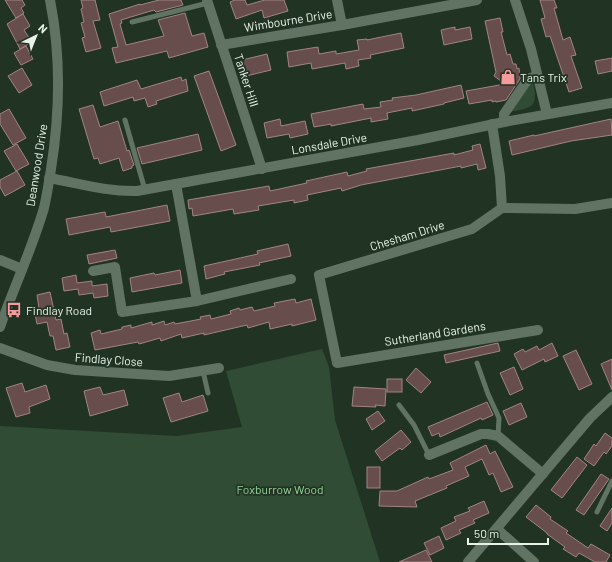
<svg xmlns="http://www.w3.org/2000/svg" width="612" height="562" font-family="Barlow,sans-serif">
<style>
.green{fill:#314c34}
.building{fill:#684d4d;stroke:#a28484}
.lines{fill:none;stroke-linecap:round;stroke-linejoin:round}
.service{stroke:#617362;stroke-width:5}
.minor{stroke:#617362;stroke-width:10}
.tertiary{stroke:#617362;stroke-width:10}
.labels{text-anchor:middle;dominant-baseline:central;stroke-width:3.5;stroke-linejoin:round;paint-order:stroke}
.street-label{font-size:12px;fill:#e7f3e8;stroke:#213323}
.poi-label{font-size:12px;fill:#e7f3e8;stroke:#213323;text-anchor:start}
.park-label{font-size:12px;fill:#91d297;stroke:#213323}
</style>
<rect width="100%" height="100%" fill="#213323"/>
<!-- green -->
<g class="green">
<path d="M531 83H533C539 108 531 108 509 112Z"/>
<polygon points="322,349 329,367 335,420 380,562 0,562 0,426 176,436 242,427 226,371"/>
</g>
<!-- building -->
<g class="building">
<polygon points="5,0 22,0 25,5 21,8 24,13 16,18"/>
<polygon points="81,0 95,0 100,20 93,21 101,48 86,52 82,38 85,37 81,23 84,22 81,9 83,8"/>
<polygon points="159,0 181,0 183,5 156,12 154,10 121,20 122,23 120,24 126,45 164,36 158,20 185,13 192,36 204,33 208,47 169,58 167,51 116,63 112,48 118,47 109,14 140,4 140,5"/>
<polygon points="235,0 245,0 247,5 265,0 284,0 288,11 264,18 262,10 236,19 230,2"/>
<polygon points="540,0 554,0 557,8 554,8 563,40 570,37 576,55 571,56 582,88 569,92 550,36 546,37 541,19 545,18"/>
<polygon points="23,14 30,26 24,30 32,42 20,49 7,24"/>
<polygon points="500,18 503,32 501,32 507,55 510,54 513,64 516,64 517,69 519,68 520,79 506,100 496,102 496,101 492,102 492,100 469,104 466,91 505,84 494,76 496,72 485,21"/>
<polygon points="455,27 455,30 470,27 472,39 444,45 441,30"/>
<polygon points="401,33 404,48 370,55 371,58 358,60 359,66 346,69 345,63 312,69 311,63 289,67 287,52 318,47 319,54 336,51 336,54 359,50 357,40 367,39 367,40"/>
<polygon points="26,46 33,59 21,65 14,53"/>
<polygon points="267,54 271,70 246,76 242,60"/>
<polygon points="612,58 612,71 598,74 595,61"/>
<polygon points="22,68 32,85 19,93 8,76"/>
<polygon points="209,71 236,145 221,151 194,76"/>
<polygon points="181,77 182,81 186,79 188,91 156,101 157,104 148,107 145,98 134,101 133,97 104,106 100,92 137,80 141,89"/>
<polygon points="461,85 464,98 444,103 444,104 412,111 412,108 387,113 388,119 371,122 371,118 331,126 331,124 314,127 311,114 363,104 364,109 381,107 380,102 393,100 392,98 416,95"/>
<polygon points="93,105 100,127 118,121 127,151 129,150 134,165 132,166 132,168 123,171 119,158 100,164 98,158 94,159 79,109"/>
<polygon points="9,109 26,138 13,145 0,124 0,114"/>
<polygon points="280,119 281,126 305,121 308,134 290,138 289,134 267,138 264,123"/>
<polygon points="611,119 612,135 571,141 512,155 509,141 534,135 534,136"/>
<polygon points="198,134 202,150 142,164 137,148"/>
<polygon points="17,144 29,164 16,171 4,151"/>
<polygon points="480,144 486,168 478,170 477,164 461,168 461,166 361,185 342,191 341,188 307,195 308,200 294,203 294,200 258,206 259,210 234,214 233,209 193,216 192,208 189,209 188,200 269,186 270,191 307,183 306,181 347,172 348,176 367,171 366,169 454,153 454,155 473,150 472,146"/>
<polygon points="17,171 25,185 5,196 0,187 0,180"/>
<polygon points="167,205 170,221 111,232 110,227 69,235 66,219 105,212 106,217"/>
<polygon points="288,244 291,256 259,263 260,265 224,272 225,274 206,279 204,266 258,254 257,251"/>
<polygon points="115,250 117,258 89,264 87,255"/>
<polygon points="180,270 182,283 132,292 130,278 154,273 155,275"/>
<polygon points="76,275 77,283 92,281 92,286 107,284 108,296 94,298 93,293 79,295 78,289 64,291 62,278"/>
<polygon points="50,292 56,320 61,319 64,334 67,333 70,347 56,350 53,336 50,336 47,322 37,324 34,309 39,308 37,295"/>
<polygon points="295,299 296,303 311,299 316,320 292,326 292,324 270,329 269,322 248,328 247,325 204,335 204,333 182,338 181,334 161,341 160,338 139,344 138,342 95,350 91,333 100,330 101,334 122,329 122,327 131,325 131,328 152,322 152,325 164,321 165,325 174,322 175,324 201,319 200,317 210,315 211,319 231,314 230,311 239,308 240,310 252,307 254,311 275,306 274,303"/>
<polygon points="498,343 500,351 446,363 444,355"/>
<polygon points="552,343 558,356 545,362 544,359 522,370 514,354 523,349 525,352 537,346 539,350"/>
<polygon points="576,350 592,384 579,390 563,356"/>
<polygon points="612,359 612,390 601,364"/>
<polygon points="514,367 523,389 510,395 500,373"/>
<polygon points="416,368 431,382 421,393 406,380"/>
<rect x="387" y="379" width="15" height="13"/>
<polygon points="22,383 25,392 46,385 50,399 29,407 30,413 16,417 6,388"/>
<polygon points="100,387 103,395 124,390 128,405 90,416 84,391"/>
<polygon points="354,387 386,389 385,406 375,405 376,407 352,406"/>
<polygon points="179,393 182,402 203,395 208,411 171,422 163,398"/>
<polygon points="487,402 493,415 482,420 481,418 440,437 439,433 432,436 428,427"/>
<polygon points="521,403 527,417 509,425 503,411"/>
<polygon points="378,411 385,421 372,430 366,419"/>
<polygon points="401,430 411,442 402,450 400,448 382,461 375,451"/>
<polygon points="605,433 612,438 612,446 606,454 604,452 594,466 584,459 594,444 596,446"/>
<polygon points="486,445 490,454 495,451 513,487 501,492 493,473 489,475 482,459 465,467 469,476 446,486 447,488 415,501 417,507 379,506 380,491 397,491 428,477 429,479 453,470 450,463"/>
<polygon points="577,457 587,465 562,498 551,490"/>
<rect x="367" y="467" width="13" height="21"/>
<polygon points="601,474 609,479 584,515 576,510"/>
<polygon points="484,501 489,513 473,520 475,523 459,530 461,533 446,540 441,528 456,521 454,517 470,511 468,508"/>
<polygon points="536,505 551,517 550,519 568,531 566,533 588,548 591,544 610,555 606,562 595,562 579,553 576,557 563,549 565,547 547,534 547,533 526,517"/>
<polygon points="612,508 612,523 607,531 600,526"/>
<polygon points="439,536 444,548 430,555 424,543"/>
<polygon points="426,550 432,562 399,562"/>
</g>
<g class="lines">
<!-- service -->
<g class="service">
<polyline points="132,22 208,3"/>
<polyline points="125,120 145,190"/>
<polyline points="477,363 488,394 499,418 498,436"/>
<polyline points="203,371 208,393"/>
<polyline points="399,405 414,425 429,455"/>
<polyline points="597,512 612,481"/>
</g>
<!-- minor -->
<g class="minor">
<polyline points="207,0 262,169"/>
<polyline points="337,0 342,25"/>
<polyline points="515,0 531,49 547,114"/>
<polyline points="221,45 342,25 477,0"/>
<polyline points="504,122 504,114 526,82 530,78 537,76"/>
<polyline points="492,124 500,176 502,208 472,229 319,275 337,363 538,330"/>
<path d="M49 178C78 183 107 192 137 191L418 140 504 122 612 103"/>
<polyline points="176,184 197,301"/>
<polyline points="502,208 575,209 612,203"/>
<polyline points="0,260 22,269"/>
<polyline points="93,271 115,267 122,312 197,301 291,279"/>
<polyline points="0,348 47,365 75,370 169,376 219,368"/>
<polyline points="429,455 481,434 488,434 498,436 543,474"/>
<polyline points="497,529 534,562"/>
<polyline points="468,562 590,418 612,397"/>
</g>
<!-- tertiary -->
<path class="tertiary" d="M0 327C14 287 32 249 44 208 47 195 49 182 51 169 60 113 61 55 50 0"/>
</g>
<!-- icons -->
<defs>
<symbol id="shop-bare" viewBox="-9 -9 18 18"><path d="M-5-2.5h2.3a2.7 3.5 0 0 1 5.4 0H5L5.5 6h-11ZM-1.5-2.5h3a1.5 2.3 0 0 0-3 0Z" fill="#f59b9d" stroke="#213323" stroke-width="2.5" paint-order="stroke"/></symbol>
<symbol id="bus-bare" viewBox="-9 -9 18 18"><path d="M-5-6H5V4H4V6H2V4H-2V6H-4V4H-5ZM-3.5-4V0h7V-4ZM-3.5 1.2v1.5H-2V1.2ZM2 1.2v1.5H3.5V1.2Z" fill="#f59b9d" stroke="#213323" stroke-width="2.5" paint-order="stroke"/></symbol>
</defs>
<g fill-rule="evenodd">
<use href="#shop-bare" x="497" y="66" width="22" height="22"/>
<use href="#bus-bare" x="3" y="299" width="22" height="22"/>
</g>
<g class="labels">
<!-- street labels -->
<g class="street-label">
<text transform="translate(288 20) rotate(-9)">Wimbourne Drive</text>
<text transform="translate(247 80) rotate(72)">Tanker Hill</text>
<text transform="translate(329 143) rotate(-10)">Lonsdale Drive</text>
<text transform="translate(36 165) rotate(-81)">Deanwood Drive</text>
<text transform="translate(407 235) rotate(-17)">Chesham Drive</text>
<text transform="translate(435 333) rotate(-9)">Sutherland Gardens</text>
<text transform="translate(109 359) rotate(4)">Findlay Close</text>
</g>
<!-- poi labels -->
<g class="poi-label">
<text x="520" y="77">Tans Trix</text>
<text x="26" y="310">Findlay Road</text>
</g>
<!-- park labels -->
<g class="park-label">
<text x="280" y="489">Foxburrow Wood</text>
</g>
</g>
<!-- north arrow -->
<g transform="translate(36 36) rotate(43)" stroke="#213323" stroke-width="3" paint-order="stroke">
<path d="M0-3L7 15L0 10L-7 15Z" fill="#e7f3e8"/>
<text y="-6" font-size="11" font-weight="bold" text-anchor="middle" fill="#e7f3e8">N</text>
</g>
<!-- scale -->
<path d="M468 538v6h80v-6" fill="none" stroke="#e7f3e8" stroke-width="2"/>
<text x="474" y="538" font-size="12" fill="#e7f3e8" stroke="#213323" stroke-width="3" paint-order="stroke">50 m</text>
</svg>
